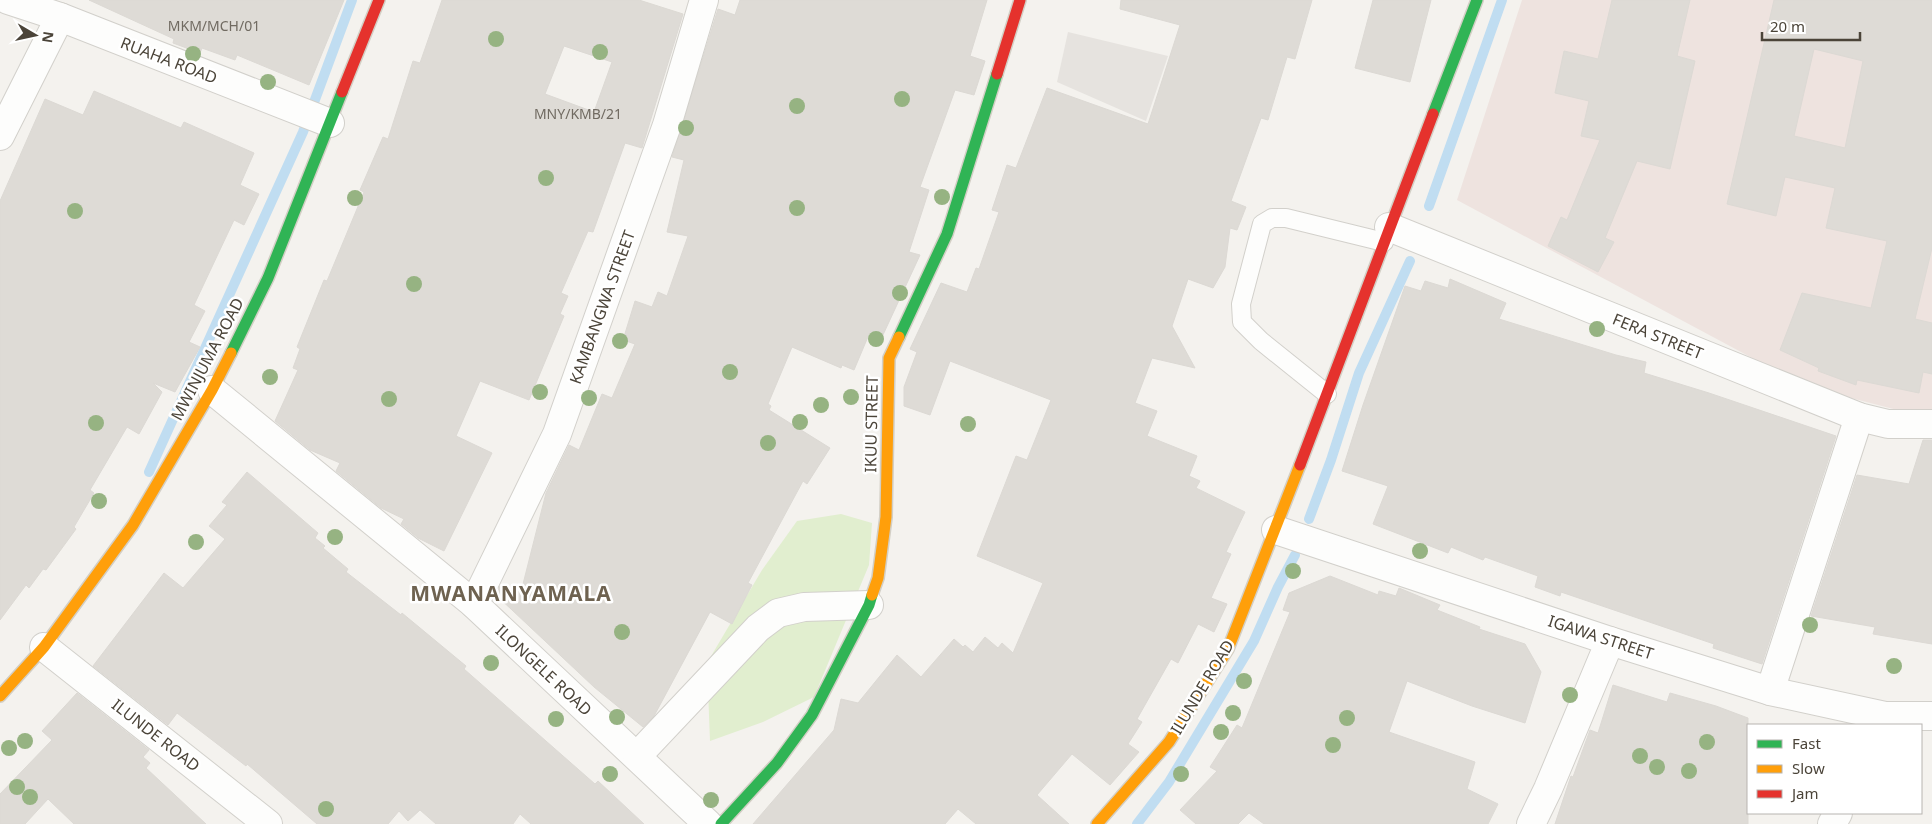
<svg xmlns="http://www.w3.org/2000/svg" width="1932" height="824" font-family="'Noto Sans',sans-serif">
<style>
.medical{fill:#eee3df}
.green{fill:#e1eecf}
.parking{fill:#e6e3df}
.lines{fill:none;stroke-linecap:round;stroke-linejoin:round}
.stream{stroke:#c0ddf1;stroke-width:10}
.building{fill:#dedbd6;stroke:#dcd9d4;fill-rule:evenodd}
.lane-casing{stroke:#d2d0cb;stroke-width:20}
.street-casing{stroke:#d2d0cb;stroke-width:30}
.fast-casing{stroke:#d3cfc5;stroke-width:14}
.slow-casing{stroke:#d3cfc5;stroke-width:14}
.jam-casing{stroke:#d3cfc5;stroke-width:14}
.lane{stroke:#fdfdfc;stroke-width:18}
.street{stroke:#fdfdfc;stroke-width:28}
.fast{stroke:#30b455;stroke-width:11}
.slow{stroke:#ff9f0a;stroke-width:11}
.jam{stroke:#e5322d;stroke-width:11}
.tree{fill:#96b382}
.labels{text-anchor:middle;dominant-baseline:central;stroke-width:5;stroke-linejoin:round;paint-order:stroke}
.number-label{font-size:14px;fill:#706a61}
.street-label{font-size:16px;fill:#4b4439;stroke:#fff}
.district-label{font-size:21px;font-weight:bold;letter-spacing:1px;fill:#6e6250;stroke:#fff}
</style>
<rect width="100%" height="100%" fill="#f4f2ee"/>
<!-- medical -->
<polygon class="medical" points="1522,0 1932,0 1932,419 1851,398 1756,360 1457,200"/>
<!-- green -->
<polygon class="green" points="841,514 872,523 869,565 814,697 763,722 710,741 707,663 762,570 797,521"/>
<!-- parking -->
<polygon class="parking" points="1068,32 1168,56 1146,121 1057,82"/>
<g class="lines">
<!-- stream -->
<g class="stream">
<polyline points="1429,206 1502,0"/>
<polyline points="149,472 303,132 352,0"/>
<polyline points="1309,519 1331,460 1359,373 1410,261"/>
<polyline points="1137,824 1169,782 1254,641 1278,587 1295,555"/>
</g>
</g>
<!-- building -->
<g class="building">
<polygon points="89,0 344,0 309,85 237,55 235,60 202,48 200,53 173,43 174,39"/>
<path d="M442 0H639L683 14 642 148 625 143 593 232 588 231 561 293 568 296 560 314 564 316 529 400 480 381 456 436 492 453 444 551 418 538 401 524 404 519 381 508 336 471 340 463 310 450 275 421 298 370 293 368 300 349 297 347 324 280 327 281 364 192 360 190 383 137 388 139 413 61 420 63ZM564 46 612 62 594 112 545 94Z"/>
<polygon points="740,0 987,0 970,56 985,61 974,95 955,90 920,187 929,190 909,252 920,255 882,337 870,332 854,370 842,365 841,368 792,347 768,404 771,406 769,410 830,448 807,484 803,481 748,583 752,585 732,624 710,612 654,716 643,727 594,687 496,595 500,586 521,592 546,493 569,445 579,450 602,394 612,398 635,344 623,340 635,301 652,307 658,292 667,296 688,236 667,232 684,160 672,157 718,9 735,15"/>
<polygon points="1121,0 1312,0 1295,59 1287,57 1268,120 1261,118 1231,201 1246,207 1237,230 1230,228 1225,267 1213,288 1188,279 1172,326 1195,368 1152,358 1135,403 1157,411 1147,436 1197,456 1189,476 1200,481 1196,488 1245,512 1226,552 1231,554 1211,598 1227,604 1214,632 1198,624 1178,663 1171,659 1137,719 1142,722 1128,744 1139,752 1110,785 1072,754 1037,795 1069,824 976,824 958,809 945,824 753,824 834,730 841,699 858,703 897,655 921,677 954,639 963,647 965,645 973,652 985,637 998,648 1002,643 1013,653 1043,583 977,556 1016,456 1027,460 1051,400 950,361 930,415 904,406 904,387 917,352 910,349 941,283 967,292 976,268 979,269 999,212 992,210 1007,165 1016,168 1047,88 1148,124 1180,25 1120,9"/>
<polygon points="1373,0 1431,0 1410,82 1355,68"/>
<polygon points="1612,0 1690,0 1677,56 1695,61 1670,169 1637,161 1605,238 1614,242 1598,272 1548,246 1561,217 1567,220 1600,140 1581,136 1589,101 1555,93 1564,51 1598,59"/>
<path d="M1774 0H1932V248L1915 319 1932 323V374L1923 372 1919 393 1857 380 1856 385 1818 371 1819 368 1780 350 1802 293 1871 308 1887 241 1826 228 1835 188 1785 177 1776 216 1727 204ZM1814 49 1863 61 1845 148 1794 136Z"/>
<polygon points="94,91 181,128 184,122 254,153 240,185 259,194 244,225 234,220 194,305 205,311 189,342 200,347 175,392 153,383 162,392 139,434 127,427 90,490 94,493 74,527 76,529 46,570 43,569 29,588 26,585 0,620 0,201 45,99 83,115"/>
<polygon points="1450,279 1506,303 1499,319 1616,355 1646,362 1644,373 1709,393 1836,436 1762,664 1713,648 1714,644 1561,592 1560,596 1535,587 1538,576 1485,557 1483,560 1451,547 1448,553 1373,524 1388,486 1342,471 1363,405 1405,286 1421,291 1425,281 1448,288"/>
<polygon points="1923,440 1932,440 1932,644 1873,634 1875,627 1811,616 1857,475 1909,484"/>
<polygon points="247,472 318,533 315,538 325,546 323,548 348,569 346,572 401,615 402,613 466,666 464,669 538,734 595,784 598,781 644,824 531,824 520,814 513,824 436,824 420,810 408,821 399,811 388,824 317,824 247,764 246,766 177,713 168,725 93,666 164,573 183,588 225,539 209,526 227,505 222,502"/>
<polygon points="1330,576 1378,595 1379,591 1396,596 1399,588 1440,605 1437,610 1480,627 1479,629 1525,644 1541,672 1525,723 1472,706 1407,681 1389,732 1475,762 1467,789 1498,804 1488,824 1264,824 1249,813 1238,824 1196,824 1180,810 1217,771 1210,767 1237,725 1242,728 1290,612 1283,610 1289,593"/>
<polygon points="1613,685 1667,702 1670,693 1716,706 1748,718 1748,824 1555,824 1571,776 1573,777 1590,730 1598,733"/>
<polygon points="77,693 149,750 143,757 150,763 146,768 206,824 74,824 48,799 25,824 0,824 0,794 52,740 42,731"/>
</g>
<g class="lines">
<defs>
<polyline id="lane" points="1327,394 1261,341 1242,322 1241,304 1262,224 1272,218 1286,218 1384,242"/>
<g id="street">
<polyline points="8,0 60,17 330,123"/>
<polyline points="0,136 60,17"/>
<polyline points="1389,227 1859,417 1888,424 1932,424"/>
<polyline points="212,390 474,604 708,824"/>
<polyline points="1276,530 1610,641 1770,691 1885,716 1932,716"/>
<polyline points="474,604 557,434 667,125 704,0"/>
<polyline points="44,647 268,824"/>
<polyline points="1770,691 1859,417"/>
<polyline points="637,756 758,628 778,613 804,607 869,605"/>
<polyline points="1531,824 1548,789 1610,641"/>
<polyline points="1832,824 1838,813"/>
</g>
<g id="fast">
<polyline points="1433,114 1477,0"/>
<polyline points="899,337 947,234 997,74"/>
<polyline points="231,353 268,278 342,92"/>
<polyline points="721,824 777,763 812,715 869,605 872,595"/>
</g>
<g id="slow">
<polyline points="872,595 878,578 886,517 889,358 899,337"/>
<polyline points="0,696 44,647 133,525 212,390 231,353"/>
<polyline points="1097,824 1169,742 1228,649 1300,465"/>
</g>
<g id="jam">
<polyline points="997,74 1020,0"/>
<polyline points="342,92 379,0"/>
<polyline points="1300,465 1433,114"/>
</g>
</defs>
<!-- lane casing -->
<use href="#lane" class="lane-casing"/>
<!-- street casing -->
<use href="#street" class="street-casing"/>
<!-- fast casing -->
<use href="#fast" class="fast-casing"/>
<!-- slow casing -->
<use href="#slow" class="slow-casing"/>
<!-- jam casing -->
<use href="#jam" class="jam-casing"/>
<!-- lane -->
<use href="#lane" class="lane"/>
<!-- street -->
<use href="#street" class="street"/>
<!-- fast -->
<use href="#fast" class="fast"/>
<!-- slow -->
<use href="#slow" class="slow"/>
<!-- jam -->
<use href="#jam" class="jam"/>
</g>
<!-- trees -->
<g class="tree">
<circle cx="496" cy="39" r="8"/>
<circle cx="600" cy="52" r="8"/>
<circle cx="193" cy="54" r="8"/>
<circle cx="268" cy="82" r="8"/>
<circle cx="902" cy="99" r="8"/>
<circle cx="797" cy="106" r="8"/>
<circle cx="686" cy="128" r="8"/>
<circle cx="546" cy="178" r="8"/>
<circle cx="942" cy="197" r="8"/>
<circle cx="355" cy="198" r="8"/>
<circle cx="797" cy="208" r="8"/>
<circle cx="75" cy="211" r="8"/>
<circle cx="414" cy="284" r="8"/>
<circle cx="900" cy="293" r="8"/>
<circle cx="1597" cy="329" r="8"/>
<circle cx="876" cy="339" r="8"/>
<circle cx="620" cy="341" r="8"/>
<circle cx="730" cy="372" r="8"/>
<circle cx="270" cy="377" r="8"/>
<circle cx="540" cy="392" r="8"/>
<circle cx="851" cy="397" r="8"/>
<circle cx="589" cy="398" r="8"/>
<circle cx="389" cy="399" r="8"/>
<circle cx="821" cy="405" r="8"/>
<circle cx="800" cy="422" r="8"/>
<circle cx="96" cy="423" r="8"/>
<circle cx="968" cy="424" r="8"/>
<circle cx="768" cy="443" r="8"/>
<circle cx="99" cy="501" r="8"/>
<circle cx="335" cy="537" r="8"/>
<circle cx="196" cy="542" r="8"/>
<circle cx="1420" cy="551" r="8"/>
<circle cx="1293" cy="571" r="8"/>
<circle cx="1810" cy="625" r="8"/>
<circle cx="622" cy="632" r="8"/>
<circle cx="491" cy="663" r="8"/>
<circle cx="1894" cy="666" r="8"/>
<circle cx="1244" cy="681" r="8"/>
<circle cx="1570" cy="695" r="8"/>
<circle cx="1233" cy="713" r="8"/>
<circle cx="617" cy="717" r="8"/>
<circle cx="1347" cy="718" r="8"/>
<circle cx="556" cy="719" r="8"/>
<circle cx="1221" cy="732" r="8"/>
<circle cx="25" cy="741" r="8"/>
<circle cx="1707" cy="742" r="8"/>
<circle cx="1333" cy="745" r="8"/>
<circle cx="9" cy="748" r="8"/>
<circle cx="1640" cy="756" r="8"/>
<circle cx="1657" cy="767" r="8"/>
<circle cx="1689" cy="771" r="8"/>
<circle cx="610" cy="774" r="8"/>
<circle cx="1181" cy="774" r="8"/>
<circle cx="17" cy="787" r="8"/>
<circle cx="30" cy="797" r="8"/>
<circle cx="711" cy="800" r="8"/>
<circle cx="326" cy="809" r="8"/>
</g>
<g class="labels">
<!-- number labels -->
<g class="number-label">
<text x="214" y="25">MKM/MCH/01</text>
<text x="578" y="113">MNY/KMB/21</text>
</g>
<!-- street labels -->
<g class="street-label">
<text transform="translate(169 60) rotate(21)">RUAHA ROAD</text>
<text transform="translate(602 307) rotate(-70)">KAMBANGWA STREET</text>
<text transform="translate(1658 336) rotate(22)">FERA STREET</text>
<text transform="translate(207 359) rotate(-62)">MWINJUMA ROAD</text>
<text transform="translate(871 424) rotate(-89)">IKUU STREET</text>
<text transform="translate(1601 637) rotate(18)">IGAWA STREET</text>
<text transform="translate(544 670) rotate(43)">ILONGELE ROAD</text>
<text transform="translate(1202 687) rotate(-59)">ILUNDE ROAD</text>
<text transform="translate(156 735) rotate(38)">ILUNDE ROAD</text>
</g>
<!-- district labels -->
<g class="district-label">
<text x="511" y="593">MWANANYAMALA</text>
</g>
</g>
<!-- legend -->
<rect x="1747" y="724" width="175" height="90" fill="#ffffff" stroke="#b7b4b0"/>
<rect x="1757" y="740" width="25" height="8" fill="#30b455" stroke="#b7b4b0"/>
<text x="1792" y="749" font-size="15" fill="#4b4439">Fast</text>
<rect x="1757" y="765" width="25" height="8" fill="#ff9f0a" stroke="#b7b4b0"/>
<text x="1792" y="774" font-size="15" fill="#4b4439">Slow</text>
<rect x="1757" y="790" width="25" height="8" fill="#e5322d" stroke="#b7b4b0"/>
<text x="1792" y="799" font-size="15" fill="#4b4439">Jam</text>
<!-- north arrow -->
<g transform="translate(35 35) rotate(99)" stroke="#ffffff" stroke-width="4" paint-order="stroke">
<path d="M0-4L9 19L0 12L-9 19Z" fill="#4b4439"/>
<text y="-8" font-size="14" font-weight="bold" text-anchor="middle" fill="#4b4439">N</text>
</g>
<!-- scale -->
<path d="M1762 32v8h98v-8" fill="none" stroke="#4b4439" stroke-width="2.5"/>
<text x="1770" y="32" font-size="15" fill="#4b4439" stroke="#ffffff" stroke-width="4" paint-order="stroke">20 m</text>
</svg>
